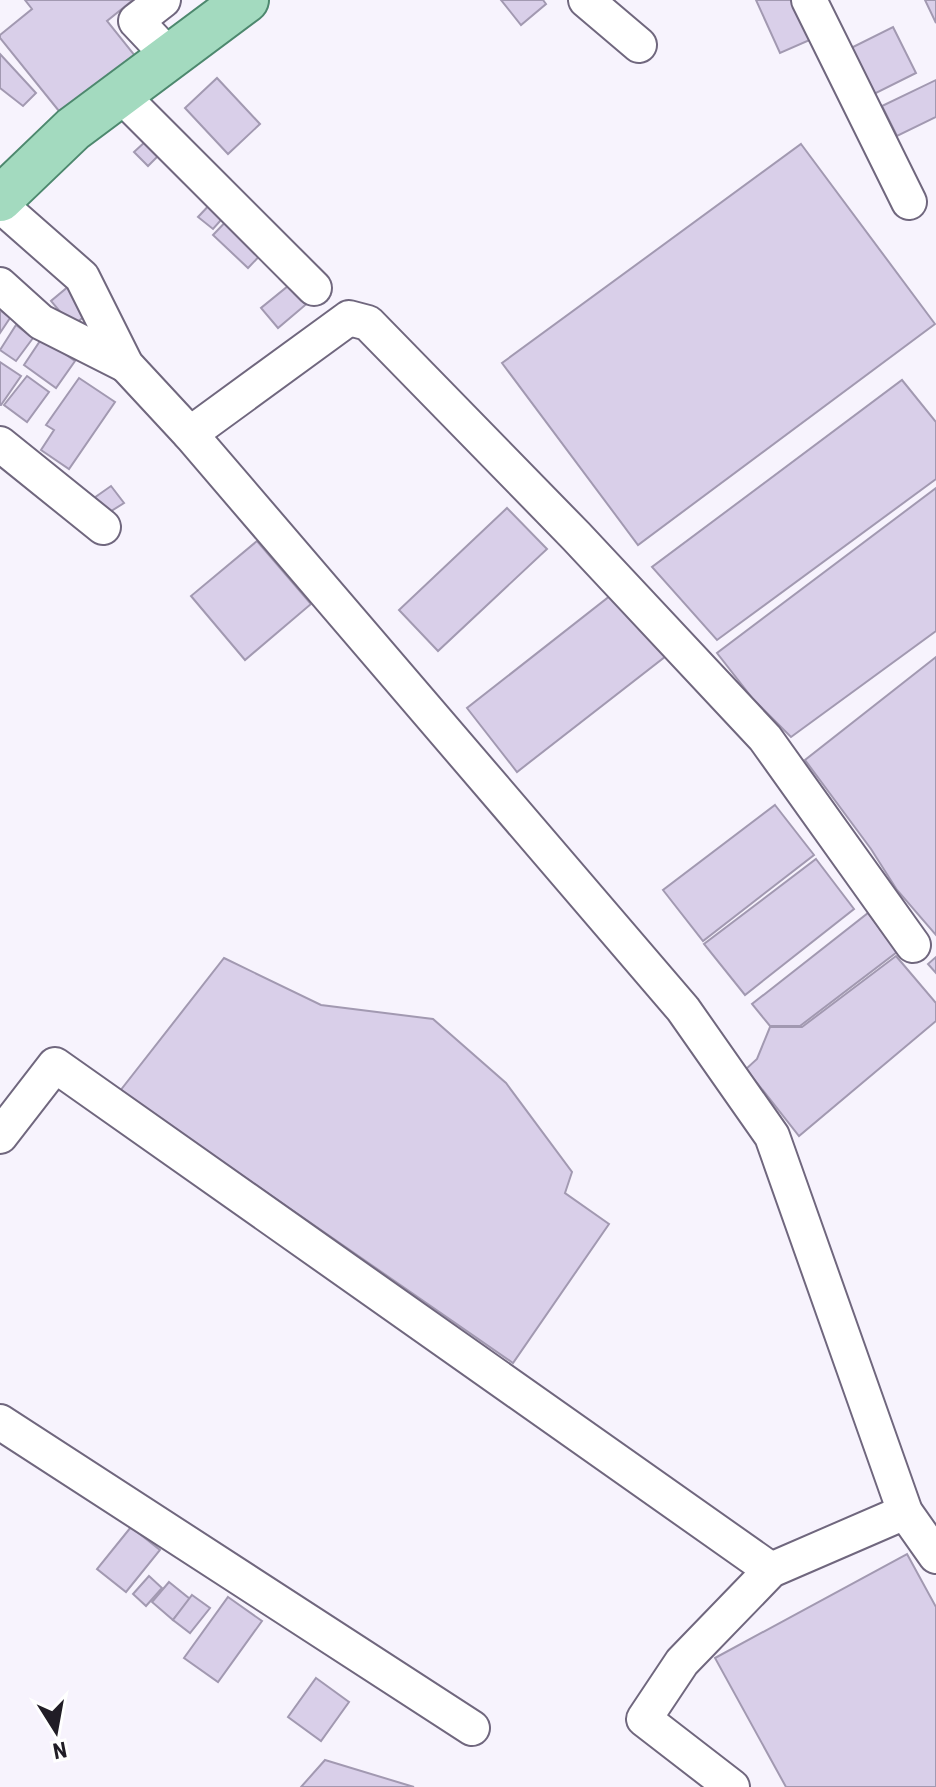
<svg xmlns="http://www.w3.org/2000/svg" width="936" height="1787" font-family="'Roboto Condensed',sans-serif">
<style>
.building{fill:#d9cfe9;stroke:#a299b1;stroke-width:2}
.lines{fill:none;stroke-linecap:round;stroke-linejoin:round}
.minor-casing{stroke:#70677e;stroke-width:38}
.major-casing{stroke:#4d886e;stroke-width:48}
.minor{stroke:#fff;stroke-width:34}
.major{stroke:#a3dabf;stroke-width:44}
</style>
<rect width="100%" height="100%" fill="#f7f3fd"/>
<!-- building -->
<g class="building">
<polygon points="25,0 133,0 107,21 136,57 63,116 0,38 0,35 32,9"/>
<polygon points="501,0 543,0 546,4 521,25"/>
<polygon points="756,0 795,0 812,39 780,53"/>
<polygon points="925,0 936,0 936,23"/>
<polygon points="893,27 916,73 864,99 841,53"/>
<polygon points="0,54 36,93 23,106 0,88"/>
<polygon points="217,78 260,124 228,154 185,108"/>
<polygon points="936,80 936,117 897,136 882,106"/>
<polygon points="146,141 159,155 148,166 134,152"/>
<polygon points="801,144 935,324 638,545 502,363"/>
<polygon points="215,199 229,211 213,229 198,217"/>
<polygon points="233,214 268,247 248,268 213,235"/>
<polygon points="293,282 310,301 278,328 261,308"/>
<polygon points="69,286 90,312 72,326 51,301"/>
<polygon points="0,310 10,318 0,333"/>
<polygon points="16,325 33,338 16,361 0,350"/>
<polygon points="42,338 75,361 56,388 24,365"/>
<polygon points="0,362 21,376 1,405 0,405"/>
<polygon points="27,376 49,392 27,422 4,405"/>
<polygon points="79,378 115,402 69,469 41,450 54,430 46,425"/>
<polygon points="902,380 936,422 936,479 717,640 652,567"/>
<polygon points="111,486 124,503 105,515 94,498"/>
<polygon points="936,488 936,631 791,737 753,699 717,653"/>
<polygon points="507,508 547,549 438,651 399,610"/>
<polygon points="257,541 311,604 245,660 191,596"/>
<polygon points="615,592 666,656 517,772 467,708"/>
<polygon points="936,657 936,935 897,890 871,849 805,760"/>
<polygon points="775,805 814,855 703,941 663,890"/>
<polygon points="816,859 854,909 745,995 704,944"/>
<polygon points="868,913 897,952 800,1026 770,1026 752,1004"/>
<polygon points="896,956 936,1003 936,1021 799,1136 746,1069 757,1059 770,1027 802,1027"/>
<polygon points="936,957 936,973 928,964"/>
<polygon points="224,958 321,1005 433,1019 506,1083 572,1172 565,1193 609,1224 513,1363 120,1091"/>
<polygon points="131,1527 160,1550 126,1592 97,1569"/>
<polygon points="907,1554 936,1607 936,1787 786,1787 715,1658"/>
<polygon points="149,1576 162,1588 146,1606 133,1594"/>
<polygon points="169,1582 190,1599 173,1620 152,1602"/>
<polygon points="192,1595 210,1608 190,1633 173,1620"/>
<polygon points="228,1597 262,1621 218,1682 184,1658"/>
<polygon points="316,1678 349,1702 321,1741 288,1717"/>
<polygon points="325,1760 414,1787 301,1787"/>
</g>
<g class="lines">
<defs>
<g id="minor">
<polyline points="163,0 136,21 169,56"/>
<polyline points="586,0 639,45"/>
<polyline points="809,0 909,202"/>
<polyline points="120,94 314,288"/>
<polyline points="0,205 82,277 126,365 190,434 683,1009 772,1136 905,1512 936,1556"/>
<polyline points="0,285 41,322 126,365"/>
<polyline points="190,434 349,318 368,323 576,536 765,738 913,945"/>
<polyline points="0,444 103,527"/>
<polyline points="0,1136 55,1065 771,1570"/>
<polyline points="0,1422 472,1728"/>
<polyline points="732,1787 644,1719 682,1662 771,1570 905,1512"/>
</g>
<polyline id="major" points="0,199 73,129 246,0"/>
</defs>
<!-- minor casing -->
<use href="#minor" class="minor-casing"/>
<!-- major casing -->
<use href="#major" class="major-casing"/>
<!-- minor -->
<use href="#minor" class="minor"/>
<!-- major -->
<use href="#major" class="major"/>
</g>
<!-- north arrow -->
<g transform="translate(56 1731) rotate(169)" stroke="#ffffff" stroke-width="6" paint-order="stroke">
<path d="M0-6L14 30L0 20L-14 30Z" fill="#211d26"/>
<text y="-12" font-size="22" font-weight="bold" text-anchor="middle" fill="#211d26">N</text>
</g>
</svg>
